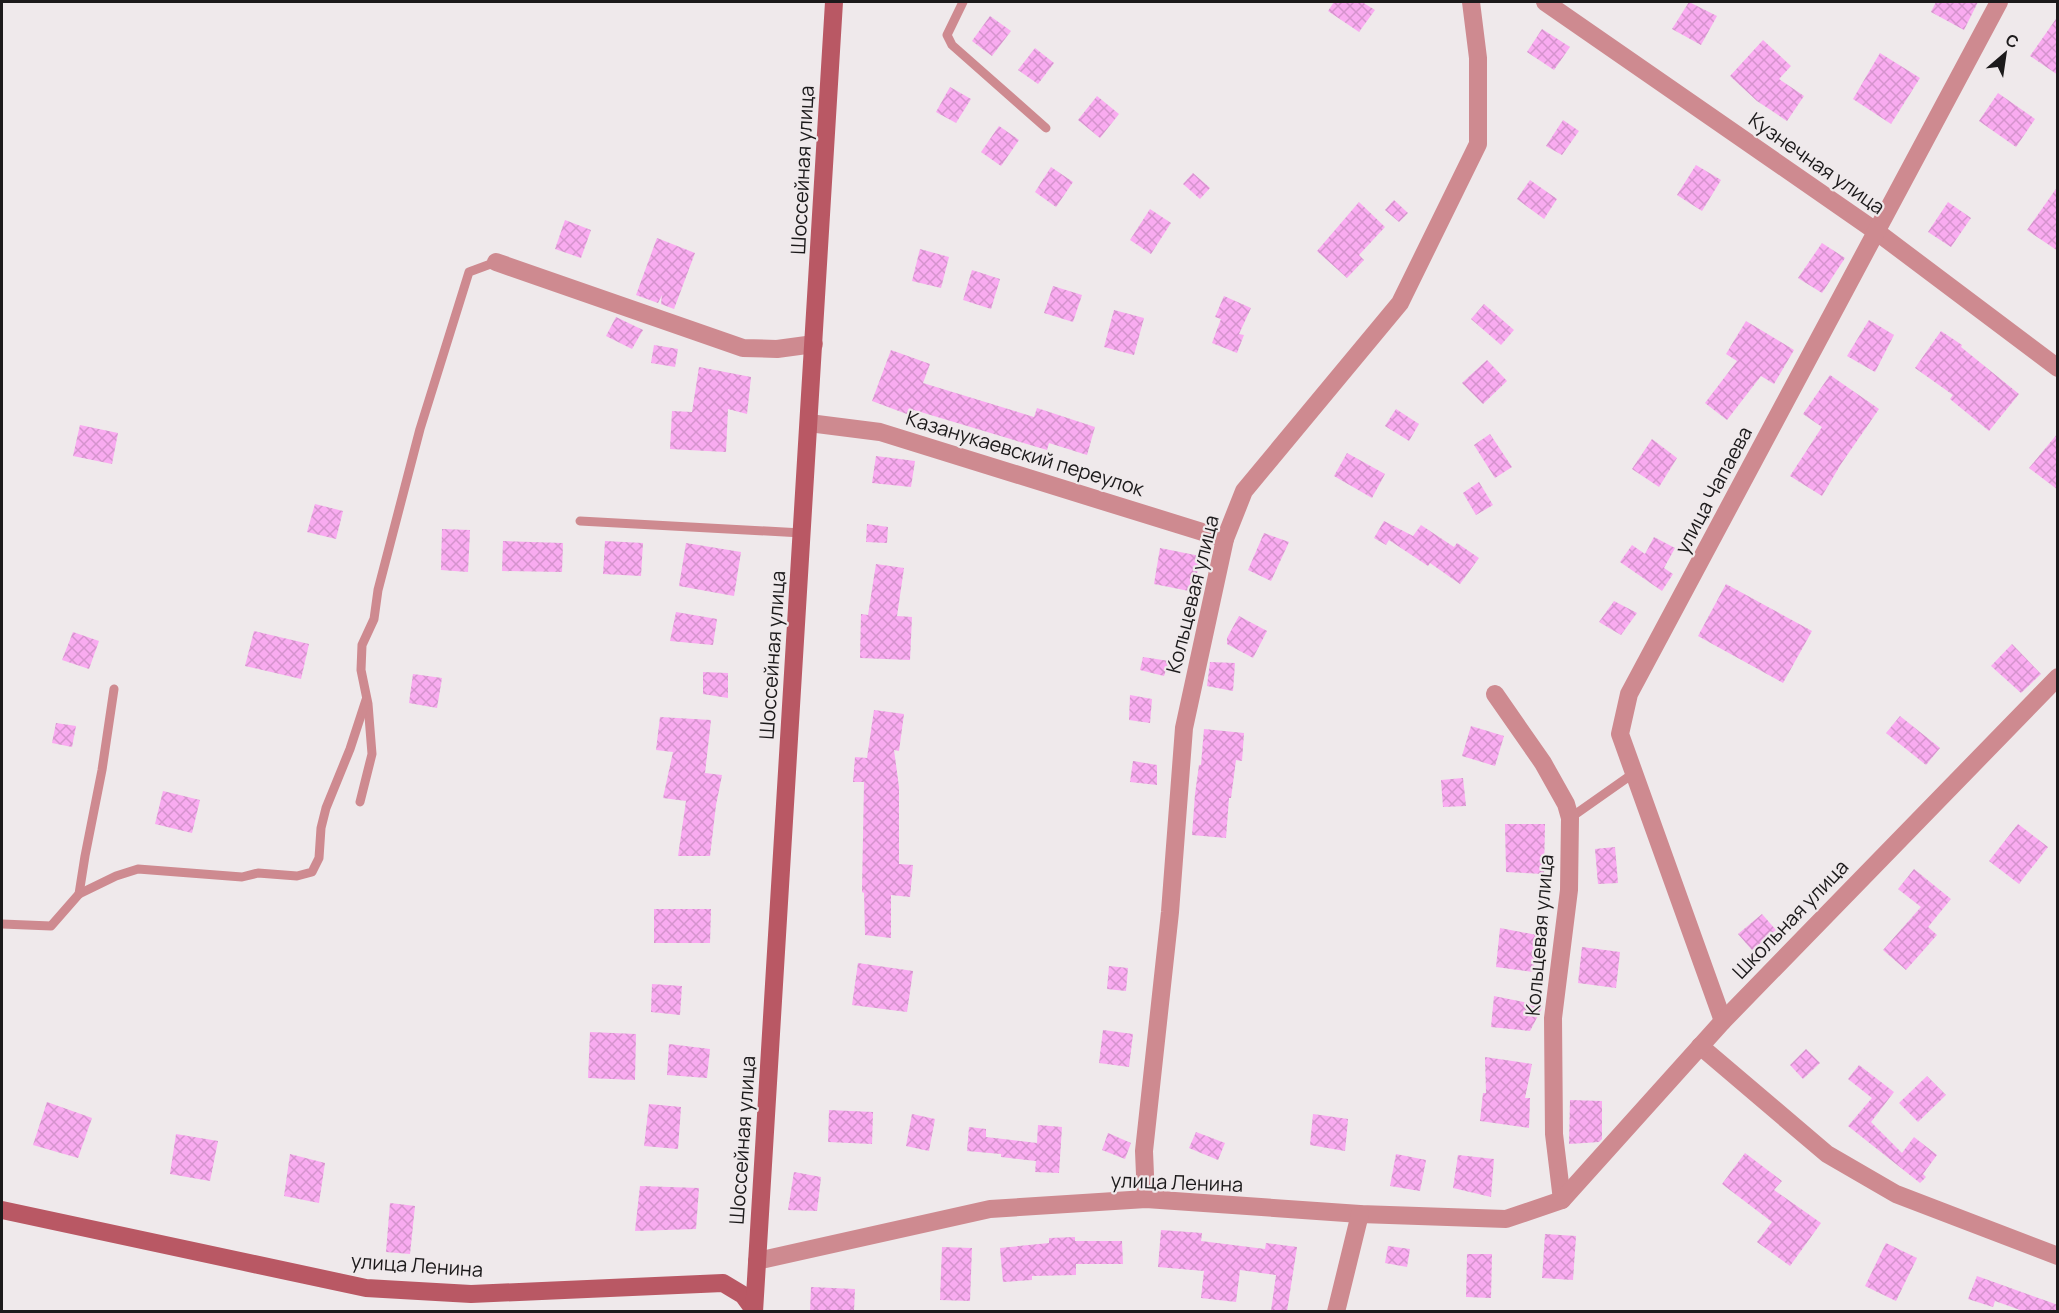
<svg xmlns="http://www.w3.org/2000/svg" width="2059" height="1313" font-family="Manrope,sans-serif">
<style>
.building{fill:url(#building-cross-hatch)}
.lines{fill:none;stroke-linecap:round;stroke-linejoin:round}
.lane{stroke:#ce8a90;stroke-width:9}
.street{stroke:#ce8a90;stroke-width:18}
.secondary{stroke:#b95864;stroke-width:18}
.labels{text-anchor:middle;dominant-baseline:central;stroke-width:4.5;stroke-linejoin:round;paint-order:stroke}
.street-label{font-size:20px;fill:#1c1a1b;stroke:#efe9eb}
</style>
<defs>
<pattern id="building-cross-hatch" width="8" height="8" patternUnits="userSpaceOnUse" patternTransform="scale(1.5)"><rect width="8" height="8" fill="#f9abf0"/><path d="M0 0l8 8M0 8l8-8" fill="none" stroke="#d593cd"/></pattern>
</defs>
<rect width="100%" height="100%" fill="#efe9eb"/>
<!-- building -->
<g class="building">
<polygon points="1334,2 1362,2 1375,10 1359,32 1328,11"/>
<polygon points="1689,2 1717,16 1701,45 1672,29"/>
<polygon points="1936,2 1978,2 1964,30 1931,12"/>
<polygon points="990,16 1011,31 992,56 972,41"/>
<polygon points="2058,16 2058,75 2030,56"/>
<polygon points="1542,29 1570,47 1554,70 1527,52"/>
<polygon points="1763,40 1791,66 1779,79 1804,96 1787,121 1757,101 1730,76"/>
<polygon points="1035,48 1054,63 1038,84 1018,70"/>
<polygon points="1880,53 1920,78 1891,124 1853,99"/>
<polygon points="950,87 971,99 956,123 936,112"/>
<polygon points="1998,93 2035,119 2016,147 1979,121"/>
<polygon points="1097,96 1119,114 1100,138 1078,120"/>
<polygon points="1563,120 1579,131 1562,155 1546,146"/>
<polygon points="999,126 1019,140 1001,166 981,152"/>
<polygon points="1696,165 1721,180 1702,211 1677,195"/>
<polygon points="1051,167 1073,182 1056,207 1035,192"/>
<polygon points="1193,173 1210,188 1200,199 1183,184"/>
<polygon points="1530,180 1557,199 1544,219 1517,199"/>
<polygon points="2058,186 2058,251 2027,230"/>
<polygon points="1394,200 1408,213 1399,222 1385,210"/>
<polygon points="1359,202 1385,227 1359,255 1364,260 1347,278 1317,251"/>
<polygon points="1948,202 1971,218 1951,247 1928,232"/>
<polygon points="1150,209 1171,223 1151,254 1130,240"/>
<polygon points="565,220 591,230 581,258 555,249"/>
<polygon points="657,238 695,253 674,309 661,304 662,295 658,303 636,295"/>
<polygon points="1822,243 1845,258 1822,293 1798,278"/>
<polygon points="920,249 949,257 941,288 912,281"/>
<polygon points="972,270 1000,279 991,309 963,300"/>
<polygon points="1053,286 1082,295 1073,322 1044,313"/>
<polygon points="1224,296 1251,308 1239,334 1244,335 1237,353 1212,343 1221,319 1215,317"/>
<polygon points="1484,304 1514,330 1501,345 1471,319"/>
<polygon points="1114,310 1144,318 1134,355 1104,347"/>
<polygon points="616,317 643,330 632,349 606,336"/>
<polygon points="1869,320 1894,335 1875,372 1847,356"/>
<polygon points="1746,321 1794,350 1774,384 1761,376 1727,420 1705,403 1737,361 1726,354"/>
<polygon points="1941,331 1962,345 1961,347 2019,394 1989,431 1950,399 1953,395 1915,368"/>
<polygon points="654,345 678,349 675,367 651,363"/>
<polygon points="891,350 930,364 923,383 1034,417 1037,408 1095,427 1087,455 1049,443 1047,450 914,410 912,416 872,401"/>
<polygon points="1487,360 1507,381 1483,404 1462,383"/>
<polygon points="699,367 751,377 747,414 728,409 726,452 670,449 672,411 692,412"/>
<polygon points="1830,375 1879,409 1841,464 1822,496 1790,476 1822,427 1803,414"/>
<polygon points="1396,409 1419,424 1409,441 1385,426"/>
<polygon points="80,425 118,433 112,464 73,456"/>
<polygon points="2058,433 2058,490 2029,468"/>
<polygon points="1490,434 1512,467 1495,478 1474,445"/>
<polygon points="1652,439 1677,458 1659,487 1632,469"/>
<polygon points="1347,453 1385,474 1372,498 1334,476"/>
<polygon points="876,456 915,461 911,487 872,483"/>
<polygon points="1479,482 1493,505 1476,515 1463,493"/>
<polygon points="315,504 343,511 336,539 307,532"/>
<polygon points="1384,521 1413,536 1421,525 1454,547 1457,543 1479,558 1460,584 1430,563 1428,566 1389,540 1386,545 1374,538"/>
<polygon points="867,524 888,527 887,543 866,542"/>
<polygon points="442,529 470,530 468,572 441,570"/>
<polygon points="1264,533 1289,542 1271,581 1248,570"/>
<polygon points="1654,537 1675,548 1664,568 1673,574 1662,591 1620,562 1632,545 1645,554"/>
<polygon points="503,541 563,543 562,572 502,571"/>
<polygon points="605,541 643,543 641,576 603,574"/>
<polygon points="686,543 741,552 734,596 679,586"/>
<polygon points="1160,548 1200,556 1194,592 1154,584"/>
<polygon points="876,564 904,568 897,616 912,617 910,660 860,658 861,614 868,615"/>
<polygon points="1726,584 1812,631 1783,683 1698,636"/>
<polygon points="1614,601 1637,613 1621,635 1599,622"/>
<polygon points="676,612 717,619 713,645 670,641"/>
<polygon points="1239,616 1267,631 1253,658 1227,644 1227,638"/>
<polygon points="254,631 309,644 301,679 245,666"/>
<polygon points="73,632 99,641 89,669 62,660"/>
<polygon points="2012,644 2041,674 2021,693 1991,666"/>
<polygon points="1143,657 1169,661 1164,676 1140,670"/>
<polygon points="1210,662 1235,663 1233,691 1207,686"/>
<polygon points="703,672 728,673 728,698 703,694"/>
<polygon points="413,674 442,678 437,708 409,703"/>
<polygon points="1130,695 1152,699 1150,723 1129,720"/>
<polygon points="874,710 904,714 899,751 894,750 899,787 899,864 913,865 910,897 891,895 891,938 865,935 864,893 862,892 864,782 853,782 855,757 867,758"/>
<polygon points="1900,716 1940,748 1926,765 1886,733"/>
<polygon points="660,717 711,720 705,773 722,775 716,805 710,856 678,856 686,801 663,798 673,752 656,750"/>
<polygon points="56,723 76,726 72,747 52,743"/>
<polygon points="1471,726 1504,736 1495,766 1462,756"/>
<polygon points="1204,729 1244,733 1242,761 1236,760 1231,798 1229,798 1226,838 1192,835 1195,794 1199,765 1201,765"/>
<polygon points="1133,761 1157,765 1157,785 1130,782"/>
<polygon points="1463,778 1466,806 1443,807 1441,780"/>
<polygon points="163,791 200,800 192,833 155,824"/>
<polygon points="1505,824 1545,824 1544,874 1506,872"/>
<polygon points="2018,824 2048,847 2019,884 1989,861"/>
<polygon points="1615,847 1618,883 1598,884 1595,849"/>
<polygon points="1914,869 1951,899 1928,927 1937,935 1906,970 1883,950 1921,907 1898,889"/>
<polygon points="654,909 711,909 710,943 654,943"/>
<polygon points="1762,914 1776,930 1752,950 1738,934"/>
<polygon points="1500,928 1537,935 1533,972 1496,967"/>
<polygon points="1582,947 1620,952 1616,988 1578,983"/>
<polygon points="858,963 913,971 907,1012 852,1005"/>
<polygon points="1109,966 1128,968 1126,991 1107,989"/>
<polygon points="652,984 682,986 680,1015 651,1012"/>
<polygon points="1494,996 1543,1006 1530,1031 1491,1027"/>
<polygon points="1103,1030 1133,1034 1129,1067 1099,1063"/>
<polygon points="590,1032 636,1034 635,1080 588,1078"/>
<polygon points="669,1044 710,1049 707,1078 667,1075"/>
<polygon points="1806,1049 1820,1063 1803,1079 1790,1065"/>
<polygon points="1485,1057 1532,1064 1525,1098 1530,1098 1529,1128 1480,1121 1483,1093 1486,1093"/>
<polygon points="1859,1065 1894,1092 1871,1122 1902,1153 1914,1137 1937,1155 1923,1174 1926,1177 1920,1183 1848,1126 1872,1098 1848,1079"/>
<polygon points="1927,1076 1946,1095 1918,1122 1899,1103"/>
<polygon points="1570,1100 1602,1101 1602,1139 1599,1142 1569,1144"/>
<polygon points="47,1102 92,1118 78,1158 33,1145"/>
<polygon points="649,1104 681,1107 678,1149 644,1146"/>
<polygon points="829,1110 873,1112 872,1144 828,1142"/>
<polygon points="912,1114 935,1119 929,1151 906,1146"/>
<polygon points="1313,1114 1348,1119 1345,1151 1310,1145"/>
<polygon points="1038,1125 1062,1127 1059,1173 1035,1172 1036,1161 1001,1157 1001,1154 967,1151 969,1127 986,1129 986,1137 1037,1143"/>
<polygon points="1196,1132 1225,1143 1218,1160 1189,1148"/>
<polygon points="1108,1133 1131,1143 1125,1159 1102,1150"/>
<polygon points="176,1134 218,1141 210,1181 170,1174"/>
<polygon points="1745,1153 1782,1181 1774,1190 1821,1223 1790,1266 1757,1242 1772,1222 1722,1184"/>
<polygon points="290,1154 325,1163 319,1203 284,1196"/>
<polygon points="1396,1154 1426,1160 1420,1191 1390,1186"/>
<polygon points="1458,1155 1494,1159 1491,1197 1453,1188"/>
<polygon points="794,1172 821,1177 817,1211 788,1210"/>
<polygon points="640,1186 699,1188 696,1229 635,1231"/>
<polygon points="390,1203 415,1206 410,1254 386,1252"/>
<polygon points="1161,1230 1202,1233 1201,1241 1265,1249 1266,1243 1297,1247 1287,1311 1271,1311 1276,1275 1240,1270 1236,1302 1201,1298 1204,1271 1158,1267"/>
<polygon points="1545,1234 1576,1236 1573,1280 1542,1278"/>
<polygon points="1075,1237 1075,1241 1122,1241 1123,1264 1076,1264 1076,1275 1032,1276 1032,1280 1003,1282 1000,1248 1049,1243 1049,1238"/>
<polygon points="1886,1243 1917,1258 1896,1301 1865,1286"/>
<polygon points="1388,1246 1410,1249 1407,1267 1385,1263"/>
<polygon points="942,1247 972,1248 970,1301 940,1300"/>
<polygon points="1467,1254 1492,1254 1491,1298 1466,1297"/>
<polygon points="1977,1276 2058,1305 2058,1311 2023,1311 1995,1301 1993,1307 1968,1299"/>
<polygon points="811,1287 855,1289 854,1311 810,1311"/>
</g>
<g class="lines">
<!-- lane -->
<g class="lane">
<polyline points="963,2 947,35 952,45 1046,128"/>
<polyline points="580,521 802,533"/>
<polyline points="360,802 372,754 368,704 361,670 362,645 374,619 378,590 420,429 469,272 496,262"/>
<polyline points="1570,818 1634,773"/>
<polyline points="79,894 116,876 138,869 242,877 258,873 297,876 312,872 319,858 321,828 326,808 350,749 366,700"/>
<polyline points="2,924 51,926 79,894 85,856 102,770 114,689"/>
</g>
<!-- street -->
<g class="street">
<polyline points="1545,2 1877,232 2058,368"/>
<polyline points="496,262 743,348 777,349 814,344"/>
<polyline points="809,423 880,432 1225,539"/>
<polyline points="1495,694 1543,763 1566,804 1570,818 1569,890 1553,1018 1554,1134 1562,1200"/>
<polyline points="1723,1021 1620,734 1629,694 1999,2"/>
<polyline points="1700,1046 1827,1154 1896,1194 2058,1256"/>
<polyline points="1146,1199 1144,1151 1170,912 1184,728 1225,539 1244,491 1400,303 1478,144 1478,58 1471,2"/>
<polyline points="757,1261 990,1209 1146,1199 1360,1214 1506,1219 1562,1200 1723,1021 2058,677"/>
<polyline points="1336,1312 1360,1214"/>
</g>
<!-- secondary -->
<g class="secondary">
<polyline points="2,1210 366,1288 471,1294 723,1283 743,1295 754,1310"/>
<polyline points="754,1312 834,2"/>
</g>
</g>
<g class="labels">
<!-- street labels -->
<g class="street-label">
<text transform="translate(1817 163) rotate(35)">Кузнечная улица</text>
<text transform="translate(802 170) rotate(-87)">Шоссейная улица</text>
<text transform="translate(1025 453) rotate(17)">Казанукаевский переулок</text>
<text transform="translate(1713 490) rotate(-62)">улица Чапаева</text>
<text transform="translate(1192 594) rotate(-76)">Кольцевая улица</text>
<text transform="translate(772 655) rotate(-86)">Шоссейная улица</text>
<text transform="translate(1790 919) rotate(-46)">Школьная улица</text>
<text transform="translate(1539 935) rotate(-85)">Кольцевая улица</text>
<text transform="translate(742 1140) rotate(-86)">Шоссейная улица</text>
<text transform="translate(1177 1182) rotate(2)">улица Ленина</text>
<text transform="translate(417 1265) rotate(4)">улица Ленина</text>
</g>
</g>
<!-- border -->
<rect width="2059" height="1313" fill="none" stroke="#1c1a1b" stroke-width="6"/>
<!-- north arrow -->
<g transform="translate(2005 54) rotate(29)" stroke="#efe9eb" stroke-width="4.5" paint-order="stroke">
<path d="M0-4.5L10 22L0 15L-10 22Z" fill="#1c1a1b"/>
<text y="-9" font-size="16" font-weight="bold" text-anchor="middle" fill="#1c1a1b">С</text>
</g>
</svg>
